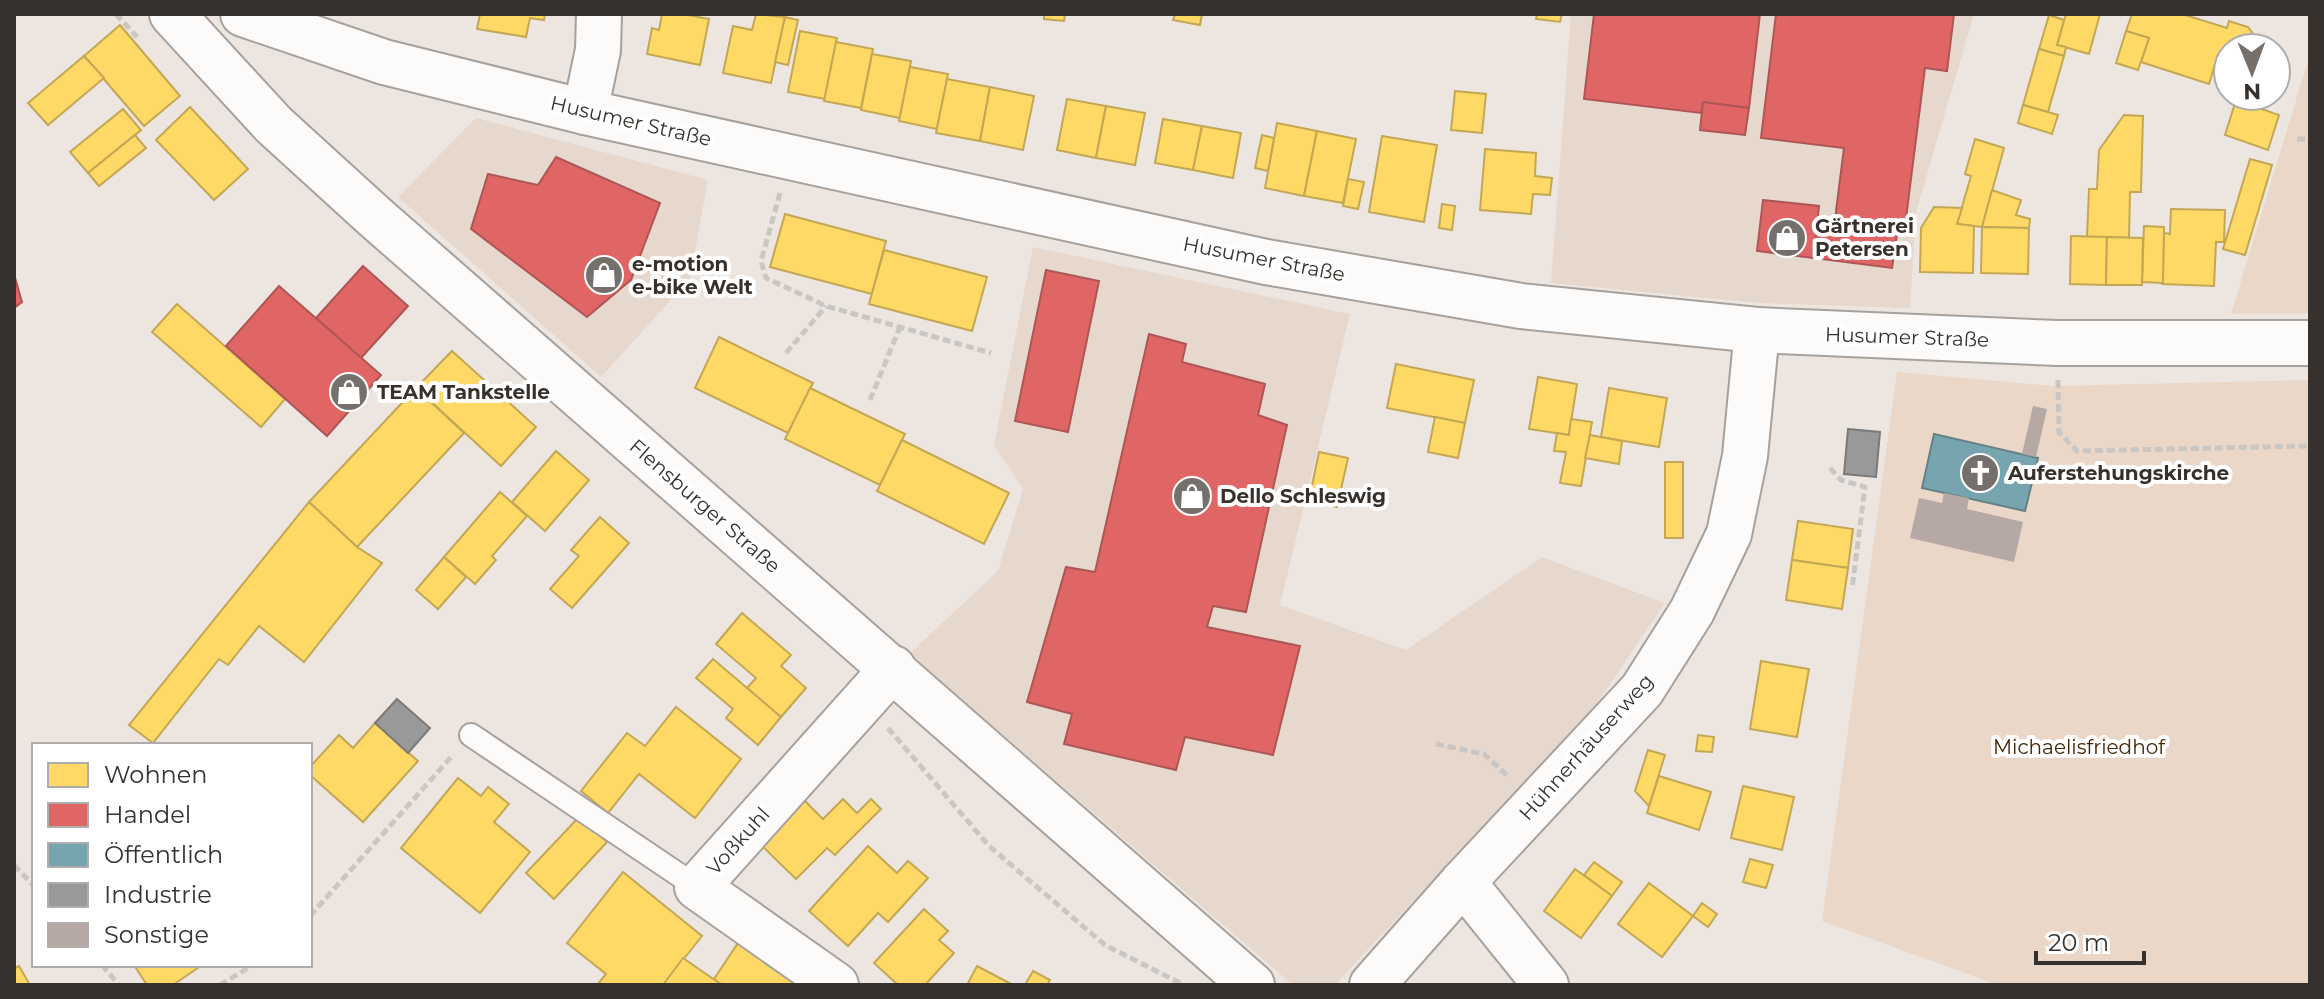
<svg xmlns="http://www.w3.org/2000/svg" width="2324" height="999" font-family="Montserrat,sans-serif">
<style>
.built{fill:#e6d8cd}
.green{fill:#ead7c8}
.homes{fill:#ffd966;stroke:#c3a755;stroke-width:2}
.shops{fill:#e06666;stroke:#ad5655;stroke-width:2}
.public{fill:#76a5af;stroke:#638288;stroke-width:2}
.industry{fill:#999;stroke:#7b7a79;stroke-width:2}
.building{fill:#b5a8a5}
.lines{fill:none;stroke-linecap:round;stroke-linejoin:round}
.service-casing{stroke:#a6a19c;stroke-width:26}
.minor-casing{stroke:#a6a19c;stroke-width:48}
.tertiary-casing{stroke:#a6a19c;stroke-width:48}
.path{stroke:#c9c6c4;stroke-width:5;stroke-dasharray:8 4;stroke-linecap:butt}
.service{stroke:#fcfbfa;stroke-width:22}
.minor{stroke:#fcfbfa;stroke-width:44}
.tertiary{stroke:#fcfbfa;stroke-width:44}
.labels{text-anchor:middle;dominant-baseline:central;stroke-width:8;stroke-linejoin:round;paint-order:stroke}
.street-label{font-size:20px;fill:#36312d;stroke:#fff}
.poi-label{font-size:20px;font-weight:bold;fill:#36312d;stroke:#fff;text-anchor:start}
.park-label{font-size:20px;fill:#432506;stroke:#fff}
</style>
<rect width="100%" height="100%" fill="#ede6e0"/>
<!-- built -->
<g class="built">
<polygon points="1571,14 1974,14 1916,212 1910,308 1759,303 1551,283"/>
<polygon points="476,118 708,180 690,279 601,377 398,197"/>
<polygon points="1033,247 1350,314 1280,605 1406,650 1542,557 1665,603 1595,706 1335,985 1293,985 909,654 998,571 1023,489 994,445"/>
</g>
<!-- green -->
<g class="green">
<polygon points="2310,54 2310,313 2231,314"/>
<polygon points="1897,372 2053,386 2310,380 2310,985 1998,985 1822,921"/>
</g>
<!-- homes -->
<g class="homes">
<polygon points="480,14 545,14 544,20 530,18 526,37 477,29"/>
<polygon points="662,14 683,14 709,19 700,65 647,54 652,28 659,30"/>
<polygon points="756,14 785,17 771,83 723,73 733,26 752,30"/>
<polygon points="1044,14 1065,14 1064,21 1044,19"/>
<polygon points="1175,14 1202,14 1200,25 1173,20"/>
<polygon points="1537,14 1562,14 1560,22 1536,19"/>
<polygon points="2066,14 2100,14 2089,54 2057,45"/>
<polygon points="2132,14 2182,14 2227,28 2229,21 2248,27 2254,35 2250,48 2228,48 2228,58 2218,55 2209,84 2141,62 2149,38 2126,31"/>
<polygon points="2049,15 2064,20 2057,45 2066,47 2064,56 2039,49"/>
<polygon points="785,17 798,20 788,65 775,62"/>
<polygon points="120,25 180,96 144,126 84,56"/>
<polygon points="800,31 837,38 825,99 788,92"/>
<polygon points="2126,31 2149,38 2138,70 2116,63"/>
<polygon points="836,42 873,49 861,108 824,101"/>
<polygon points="2039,49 2064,56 2048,112 2023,105"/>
<polygon points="872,54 911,61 900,118 861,110"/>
<polygon points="84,56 104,78 48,125 28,103"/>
<polygon points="910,67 948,74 937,129 899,121"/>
<polygon points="947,79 990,87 980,141 936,133"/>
<polygon points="990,87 1034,96 1023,150 980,141"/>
<polygon points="1455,91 1486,94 1482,133 1451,130"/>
<polygon points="1067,99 1106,106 1096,158 1057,150"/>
<polygon points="2236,100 2279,115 2268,150 2225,135"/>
<polygon points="2023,105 2058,115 2052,134 2018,123"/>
<polygon points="1106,106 1145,113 1135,165 1096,158"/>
<polygon points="190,107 248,169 214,200 156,140"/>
<polygon points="123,109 141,130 88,173 70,152"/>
<polygon points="2124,115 2143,116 2141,192 2130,192 2129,238 2087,237 2089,189 2097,189 2099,150"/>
<polygon points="1163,119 1202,126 1193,170 1155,163"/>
<polygon points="1277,123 1317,131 1304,196 1265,188"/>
<polygon points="1202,126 1241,133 1233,178 1193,170"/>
<polygon points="1317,131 1356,139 1343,203 1304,196"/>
<polygon points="135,135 146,148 99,186 88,173"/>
<polygon points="1262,135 1274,138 1268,171 1255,168"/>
<polygon points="1382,136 1437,145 1424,222 1369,212"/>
<polygon points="1975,139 2004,148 1982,227 1957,224 1971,176 1965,174"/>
<polygon points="1485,149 1536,153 1535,176 1552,178 1550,195 1533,194 1531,214 1480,210"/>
<polygon points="2250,159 2272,165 2245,255 2223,249"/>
<polygon points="1348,179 1364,182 1358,209 1343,206"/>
<polygon points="1992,190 2021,200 2016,215 2030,219 2029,228 1982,227"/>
<polygon points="1442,204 1455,206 1452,230 1439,228"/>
<polygon points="1934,207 1962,208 1957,224 1974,226 1973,273 1920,272 1921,228"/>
<polygon points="2171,209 2225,210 2224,242 2216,242 2214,286 2162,284 2164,233 2170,234"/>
<polygon points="785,214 886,241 872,294 770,267"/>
<polygon points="2144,226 2164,227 2163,283 2142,282"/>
<polygon points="1982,227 2029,228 2028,274 1981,273"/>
<polygon points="2071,236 2107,237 2106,285 2070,284"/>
<polygon points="2107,237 2143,238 2142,285 2106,285"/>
<polygon points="884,250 987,277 972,331 869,304"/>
<polygon points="177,304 285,399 261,427 152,332"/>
<polygon points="719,337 813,383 788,433 695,388"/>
<polygon points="452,351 536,427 501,466 416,388"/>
<polygon points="1396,364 1474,380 1465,423 1387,408"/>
<polygon points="1538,377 1577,384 1569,435 1529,429"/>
<polygon points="416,388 464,433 357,547 309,502"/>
<polygon points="810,388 905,434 880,485 785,439"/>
<polygon points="1609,388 1667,398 1659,447 1601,437"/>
<polygon points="1435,417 1465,423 1458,458 1428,452"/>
<polygon points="1571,419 1592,422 1581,486 1560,483 1566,452 1554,451 1557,433 1569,435"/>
<polygon points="1590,435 1622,441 1619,464 1585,458"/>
<polygon points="902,440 1009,493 984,544 877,491"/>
<polygon points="556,451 589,480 545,531 512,502"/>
<polygon points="1319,452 1348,458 1337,507 1309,500"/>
<rect x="1665" y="462" width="18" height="76"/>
<polygon points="500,492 527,516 492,556 496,560 475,584 444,557"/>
<polygon points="309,502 357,547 382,563 304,662 259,626 228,665 219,659 153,743 129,725"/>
<polygon points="600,517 629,543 572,608 550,589 579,556 571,550"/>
<polygon points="1798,521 1853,529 1848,568 1792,560"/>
<polygon points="444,557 466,577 438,609 416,590"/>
<polygon points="1792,560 1848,568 1842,609 1786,600"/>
<polygon points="742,613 791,655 781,666 806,688 781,717 747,688 756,678 716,644"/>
<polygon points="713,659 781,717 758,745 726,718 733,709 696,678"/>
<polygon points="1761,661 1809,669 1797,737 1750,729"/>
<polygon points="676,707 741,759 695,818 639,774 608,813 581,791 627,733 645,746"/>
<polygon points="375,723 418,761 363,822 310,775 310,767 339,735 353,748"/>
<polygon points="1698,735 1714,737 1712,752 1696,751"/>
<polygon points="1648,750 1665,755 1649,806 1635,791"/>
<polygon points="1659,776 1711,792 1699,830 1647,813"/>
<polygon points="458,778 481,796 488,787 509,804 494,822 530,852 480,913 401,848"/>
<polygon points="1743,786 1794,797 1782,850 1731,838"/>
<polygon points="843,799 857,813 871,799 881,809 835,855 827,848 796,879 760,844 804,800 823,819"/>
<polygon points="580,816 607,842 554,899 526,873"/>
<polygon points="868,846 897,873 908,861 928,878 888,922 878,913 848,946 809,911"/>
<polygon points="1750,859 1773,865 1766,888 1743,882"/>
<polygon points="1594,862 1622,882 1612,896 1584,875"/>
<polygon points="1575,869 1612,896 1581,938 1544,911"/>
<polygon points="623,872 702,936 663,985 597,985 606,974 567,943"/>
<polygon points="1649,883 1693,916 1662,957 1618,924"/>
<polygon points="1702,903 1717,914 1708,927 1693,916"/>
<polygon points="924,909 948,931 939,940 954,953 925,985 898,985 874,963"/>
<polygon points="738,943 799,985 723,985 719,983 714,979"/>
<polygon points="683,958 719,983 717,985 663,985"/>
<polygon points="134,965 202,965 173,985 147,985"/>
<polygon points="19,966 30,985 14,985 14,969"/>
<polygon points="977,966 1013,985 967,985"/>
<polygon points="1033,971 1050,980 1047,985 1025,985"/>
</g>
<!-- shops -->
<g class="shops">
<polygon points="1594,14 1760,14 1749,108 1703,102 1701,113 1584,99"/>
<polygon points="1776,14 1954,14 1947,71 1925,68 1904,234 1897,234 1892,268 1813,258 1817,224 1834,227 1844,148 1761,138"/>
<polygon points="1703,102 1749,108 1745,135 1700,130"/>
<polygon points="556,157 660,203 631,280 587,317 471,229 488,174 538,185"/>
<polygon points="1763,200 1819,206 1813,258 1757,251"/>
<polygon points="363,266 408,306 361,358 316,318"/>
<polygon points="1046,270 1099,281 1068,432 1015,421"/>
<polygon points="14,274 22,302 14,308"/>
<polygon points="279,286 381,375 327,436 226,346"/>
<polygon points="1149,334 1186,344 1182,362 1265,384 1258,415 1287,425 1246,612 1213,606 1207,627 1300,646 1273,755 1185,737 1176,770 1064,744 1072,714 1027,702 1066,567 1095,572"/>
</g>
<!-- public -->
<polygon class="public" points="1934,434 2038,458 2025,511 1922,488"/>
<!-- industry -->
<g class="industry">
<polygon points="1848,429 1880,432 1876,477 1844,474"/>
<polygon points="397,699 430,728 408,753 375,723"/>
</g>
<!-- building -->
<g class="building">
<polygon points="2033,406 2047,409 2036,457 2022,454"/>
<polygon points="1944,493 1969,498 1967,509 2023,522 2014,562 1910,538 1919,498 1942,503"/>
</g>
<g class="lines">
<defs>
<polyline id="service" points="471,735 697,887"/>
<g id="minor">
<polyline points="243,14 384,62 585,112 1266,262 1521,306 1757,330 2057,343 2310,343"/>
<polyline points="585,112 598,50 599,14"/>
<polyline points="1463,882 1546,985"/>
<polyline points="836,985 697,887 893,668"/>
<polyline points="1372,985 1463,882 1642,690 1692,611 1729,534 1745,456 1757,330"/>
</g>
<polyline id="tertiary" points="172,14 274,125 375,217 1252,985"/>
</defs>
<!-- service casing -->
<use href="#service" class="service-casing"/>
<!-- minor casing -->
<use href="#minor" class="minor-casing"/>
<!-- tertiary casing -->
<use href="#tertiary" class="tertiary-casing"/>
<!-- path -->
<g class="path">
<polyline points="116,14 137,37"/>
<polyline points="2297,139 2310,139"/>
<polyline points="780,193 761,261 766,278 826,306 991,353"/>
<polyline points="786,353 826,306"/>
<polyline points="2058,380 2059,432 2077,451 2310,446"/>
<polyline points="870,400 900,327"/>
<polyline points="1830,468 1841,480 1865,487 1852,589"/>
<polyline points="888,728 989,846 1105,945 1184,985"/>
<polyline points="1436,744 1484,754 1509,777"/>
<polyline points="14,865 34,886"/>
<polyline points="310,916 452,756"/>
<polyline points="102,965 119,985"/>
<polyline points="220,985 253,965"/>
</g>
<!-- service -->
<use href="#service" class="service"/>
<!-- minor -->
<use href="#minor" class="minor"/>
<!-- tertiary -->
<use href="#tertiary" class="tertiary"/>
</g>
<!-- icons -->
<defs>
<symbol id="shop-disc" viewBox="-11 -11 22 22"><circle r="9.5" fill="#76706c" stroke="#fff"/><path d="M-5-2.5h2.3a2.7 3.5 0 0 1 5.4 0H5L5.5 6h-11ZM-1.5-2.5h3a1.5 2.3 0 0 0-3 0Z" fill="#fff"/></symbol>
<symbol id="church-disc" viewBox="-11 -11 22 22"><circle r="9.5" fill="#76706c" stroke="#fff"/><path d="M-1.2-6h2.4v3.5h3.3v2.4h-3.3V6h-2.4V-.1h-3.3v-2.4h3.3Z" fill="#fff"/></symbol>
</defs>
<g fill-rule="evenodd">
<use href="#shop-disc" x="1765" y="216" width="44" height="44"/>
<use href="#shop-disc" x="582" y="253" width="44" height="44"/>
<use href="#shop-disc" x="327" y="370" width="44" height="44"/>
<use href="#church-disc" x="1958" y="451" width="44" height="44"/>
<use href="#shop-disc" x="1170" y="474" width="44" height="44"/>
</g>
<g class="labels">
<!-- street labels -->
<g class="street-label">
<text transform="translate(631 121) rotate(13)">Husumer Straße</text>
<text transform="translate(1264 259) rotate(11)">Husumer Straße</text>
<text transform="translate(1907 337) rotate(2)">Husumer Straße</text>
<text transform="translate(705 506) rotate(41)">Flensburger Straße</text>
<text transform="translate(1586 747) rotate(-48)">Hühnerhäuserweg</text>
<text transform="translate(738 841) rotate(-48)">Voßkuhl</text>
</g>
<!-- poi labels -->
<g class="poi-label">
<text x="1815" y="226">Gärtnerei<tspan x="1815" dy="23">Petersen</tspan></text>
<text x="632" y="264">e-motion<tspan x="632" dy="23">e-bike Welt</tspan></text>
<text x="377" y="392">TEAM Tankstelle</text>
<text x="2008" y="473">Auferstehungskirche</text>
<text x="1220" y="496">Dello Schleswig</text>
</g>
<!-- park labels -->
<g class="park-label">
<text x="2079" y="747">Michaelisfriedhof</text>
</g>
</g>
<!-- border -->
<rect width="2324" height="999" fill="none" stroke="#36312d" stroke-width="32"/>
<!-- legend -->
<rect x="32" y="743" width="280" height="224" fill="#ffffff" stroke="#afadab" stroke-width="2"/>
<rect x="48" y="763" width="40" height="24" fill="#ffd966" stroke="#afadab" stroke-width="2"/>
<text x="104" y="783" font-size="24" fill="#36312d">Wohnen</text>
<rect x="48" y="803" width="40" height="24" fill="#e06666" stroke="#afadab" stroke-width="2"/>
<text x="104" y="823" font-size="24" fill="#36312d">Handel</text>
<rect x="48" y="843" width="40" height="24" fill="#76a5af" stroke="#afadab" stroke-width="2"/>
<text x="104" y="863" font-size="24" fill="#36312d">Öffentlich</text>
<rect x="48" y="883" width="40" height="24" fill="#999999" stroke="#afadab" stroke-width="2"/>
<text x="104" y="903" font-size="24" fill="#36312d">Industrie</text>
<rect x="48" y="923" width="40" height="24" fill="#b5a8a5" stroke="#afadab" stroke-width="2"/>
<text x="104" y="943" font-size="24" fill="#36312d">Sonstige</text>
<!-- north arrow -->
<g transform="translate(2252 72) rotate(179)"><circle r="38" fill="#ffffff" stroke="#afadab" stroke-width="2"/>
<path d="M0-6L14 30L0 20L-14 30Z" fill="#76706c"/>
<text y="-12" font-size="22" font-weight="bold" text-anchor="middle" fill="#36312d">N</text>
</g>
<!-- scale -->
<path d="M2036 951v12h108v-12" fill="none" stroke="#36312d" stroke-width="4"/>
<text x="2048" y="951" font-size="24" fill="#36312d" stroke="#ffffff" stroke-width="6" paint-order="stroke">20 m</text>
</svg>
